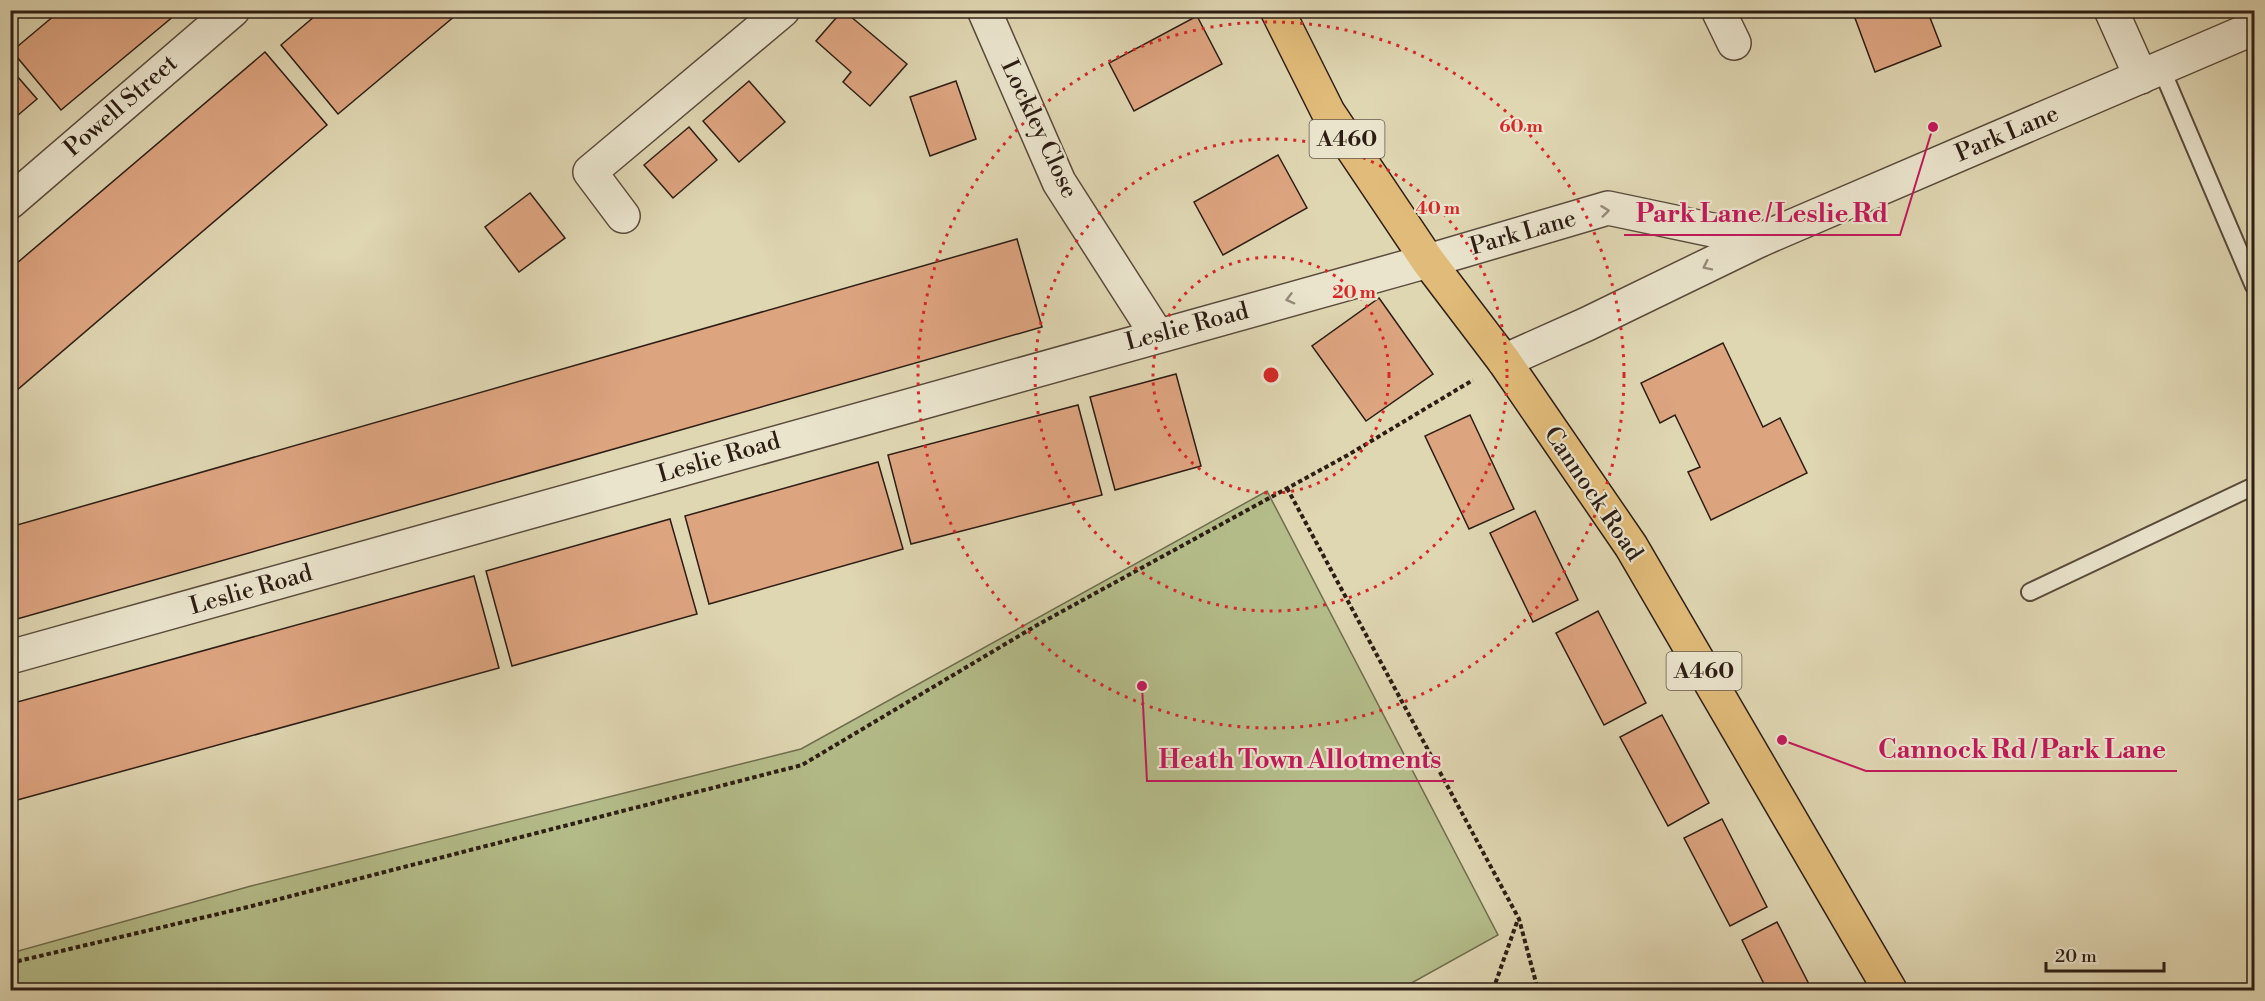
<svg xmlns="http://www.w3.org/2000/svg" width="2265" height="1001" font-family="'Libre Bodoni',serif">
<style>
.green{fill:#b4bd8a;stroke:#706d4f;stroke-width:1.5}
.building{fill:#dda480;stroke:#2d1d14;stroke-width:1.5}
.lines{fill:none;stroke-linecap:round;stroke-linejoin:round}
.service-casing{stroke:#5a4b3c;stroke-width:20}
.minor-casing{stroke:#5a4b3c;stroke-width:36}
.tertiary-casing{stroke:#5a4b3c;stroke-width:36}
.trunk-casing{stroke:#2d1d14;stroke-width:36}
.path{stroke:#2d1d14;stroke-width:4;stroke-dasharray:4.5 3;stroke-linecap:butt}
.service{stroke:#eae4cd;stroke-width:16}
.minor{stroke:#eae4cd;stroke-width:33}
.tertiary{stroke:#eae4cd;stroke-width:33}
.trunk{stroke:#e0bb79;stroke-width:33}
.oneway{stroke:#958a7a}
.ring{fill:none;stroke:#d62828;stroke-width:3;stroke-dasharray:3 6}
.labels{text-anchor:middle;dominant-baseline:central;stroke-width:4.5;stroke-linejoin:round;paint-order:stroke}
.shield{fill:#eae4cd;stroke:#66594c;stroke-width:1.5}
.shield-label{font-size:22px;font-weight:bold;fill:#2d1d14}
.street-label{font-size:24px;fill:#2d1d14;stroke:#eae4cd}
.centre{fill:#d62828;stroke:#eae4cd;stroke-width:3}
.ring-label{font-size:18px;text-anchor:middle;font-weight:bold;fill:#d62828;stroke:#eae4cd;stroke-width:4.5;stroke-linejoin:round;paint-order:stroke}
.leader{fill:none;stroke:#c2185b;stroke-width:2}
.callout-dot{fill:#c2185b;stroke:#eae4cd;stroke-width:2}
.callout-label{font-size:26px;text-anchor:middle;font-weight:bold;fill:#c2185b;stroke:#eae4cd;stroke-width:4.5;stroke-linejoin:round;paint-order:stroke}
</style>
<rect width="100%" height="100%" fill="#dfd6b2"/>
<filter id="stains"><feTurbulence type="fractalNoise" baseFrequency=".00333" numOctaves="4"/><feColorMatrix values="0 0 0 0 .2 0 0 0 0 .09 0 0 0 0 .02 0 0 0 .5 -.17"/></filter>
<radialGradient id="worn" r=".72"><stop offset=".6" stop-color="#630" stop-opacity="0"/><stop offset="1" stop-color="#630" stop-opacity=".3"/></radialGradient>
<!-- green -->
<polygon class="green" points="1267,491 1498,935 1399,990 11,990 11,953 251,886 801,749"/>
<!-- building -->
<g class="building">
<polygon points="61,10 181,10 61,110 12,51"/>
<polygon points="322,10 462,10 338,114 281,45"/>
<polygon points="843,10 907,64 870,106 843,82 851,72 816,41"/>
<polygon points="1852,10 1927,10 1941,46 1875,72"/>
<polygon points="1197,16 1222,64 1134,111 1109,63"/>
<polygon points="265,52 327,125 10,396 10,269"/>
<polygon points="10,68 37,99 10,122"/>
<polygon points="749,81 785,122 739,162 703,121"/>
<polygon points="956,81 976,139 930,156 910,97"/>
<polygon points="689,127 717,160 673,198 644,165"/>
<polygon points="1278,155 1307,208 1223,255 1194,202"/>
<polygon points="530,193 565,238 519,272 485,227"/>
<polygon points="1017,239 1042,327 10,621 10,527"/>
<polygon points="1379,298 1433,374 1366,421 1312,346"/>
<polygon points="1723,343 1763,427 1780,418 1807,473 1711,520 1688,472 1700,467 1675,415 1660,423 1641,383"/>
<polygon points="1176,374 1201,466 1115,490 1090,397"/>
<polygon points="1078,405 1102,495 911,544 888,455"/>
<polygon points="1470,415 1514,509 1469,529 1425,436"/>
<polygon points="878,462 903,549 709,604 685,516"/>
<polygon points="1535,511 1578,600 1533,622 1490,533"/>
<polygon points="670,519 697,614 512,666 486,571"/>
<polygon points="474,576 499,668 10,802 10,704"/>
<polygon points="1598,611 1646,703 1604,725 1556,633"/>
<polygon points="1662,715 1709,803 1668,826 1620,737"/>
<polygon points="1722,819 1767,907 1730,926 1684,838"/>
<polygon points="1777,922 1812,990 1767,990 1742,940"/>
</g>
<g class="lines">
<defs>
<g id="service">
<polyline points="2161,68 2254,286"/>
<polyline points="2030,592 2254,486"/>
</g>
<g id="minor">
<polyline points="984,10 1059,182 1157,335"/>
<polyline points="1718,10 1734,43"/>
<polyline points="2111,10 2141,77"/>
<polyline points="10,202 233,10"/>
<polyline points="623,216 590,172 783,10"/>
<polyline points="10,657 1428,261"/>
</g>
<g id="tertiary">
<polyline points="1428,261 1608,208 1760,240"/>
<polyline points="1504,361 1587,324 1760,240 2254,28"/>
</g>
<polyline id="trunk" points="1277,10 1328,112 1428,261 1504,361 1631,546 1890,990"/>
</defs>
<!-- service casing -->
<use href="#service" class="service-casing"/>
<!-- minor casing -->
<use href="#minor" class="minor-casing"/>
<!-- tertiary casing -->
<use href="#tertiary" class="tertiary-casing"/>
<!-- trunk casing -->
<use href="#trunk" class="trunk-casing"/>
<!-- path -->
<g class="path">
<polyline points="1287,488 1519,919 1538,990"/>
<polyline points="10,963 252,906 802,765 1039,624 1348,455 1473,380"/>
<polyline points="1493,990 1518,919"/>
</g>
<!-- service -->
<use href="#service" class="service"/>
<!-- minor -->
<use href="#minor" class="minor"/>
<!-- tertiary -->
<use href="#tertiary" class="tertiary"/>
<!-- trunk -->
<use href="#trunk" class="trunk"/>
</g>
<!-- one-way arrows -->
<defs><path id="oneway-chevron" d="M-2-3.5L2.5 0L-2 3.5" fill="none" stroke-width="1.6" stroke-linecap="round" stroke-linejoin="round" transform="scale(1.5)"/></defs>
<g class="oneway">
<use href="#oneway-chevron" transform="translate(1605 211) rotate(-7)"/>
<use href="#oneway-chevron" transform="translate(1707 266) rotate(154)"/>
<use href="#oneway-chevron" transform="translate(1290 299) rotate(165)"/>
</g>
<!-- distance rings -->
<g class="ring">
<circle cx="1271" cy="375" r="118"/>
<circle cx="1271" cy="375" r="236"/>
<circle cx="1271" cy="375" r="353"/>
</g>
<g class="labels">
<!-- shield labels -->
<g class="shield">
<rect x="1309.5" y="120" width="75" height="38" rx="4.5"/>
<rect x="1666.5" y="652" width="75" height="38" rx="4.5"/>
</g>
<g class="shield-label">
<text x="1347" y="139">A460</text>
<text x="1704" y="671">A460</text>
</g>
<!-- street labels -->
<g class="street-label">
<text transform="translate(121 106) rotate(-41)">Powell Street</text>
<text transform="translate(1039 129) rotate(65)">Lockley Close</text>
<text transform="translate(2007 134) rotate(-23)">Park Lane</text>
<text transform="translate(1523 233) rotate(-16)">Park Lane</text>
<text transform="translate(1187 327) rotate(-15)">Leslie Road</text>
<text transform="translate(719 458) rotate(-16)">Leslie Road</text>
<text transform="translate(1593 494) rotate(56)">Cannock Road</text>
<text transform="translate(251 590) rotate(-16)">Leslie Road</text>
</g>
</g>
<circle cx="1271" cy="375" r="9" class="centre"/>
<g class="ring-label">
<text x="1521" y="132">60 m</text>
<text x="1438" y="214">40 m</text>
<text x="1354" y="298">20 m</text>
</g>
<!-- callouts -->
<path class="leader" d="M1933 127L1900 235H1624M1782 740L1866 771H2177M1142 686L1147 781H1454"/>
<g class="callout-dot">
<circle cx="1933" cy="127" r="6"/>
<circle cx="1782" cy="740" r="6"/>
<circle cx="1142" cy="686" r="6"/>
</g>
<g class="callout-label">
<text x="1762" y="222">Park Lane / Leslie Rd</text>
<text x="2022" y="758">Cannock Rd / Park Lane</text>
<text x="1300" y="768">Heath Town Allotments</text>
</g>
<!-- margin -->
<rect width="2265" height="1001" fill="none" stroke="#dfd6b2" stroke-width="36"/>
<rect x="12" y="12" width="2241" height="977" fill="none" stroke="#2d1d14" stroke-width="3"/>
<rect x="18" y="18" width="2229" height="965" fill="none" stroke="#2d1d14" stroke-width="1.5"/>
<!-- scale -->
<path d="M2046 962v9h118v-9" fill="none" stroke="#2d1d14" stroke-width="3"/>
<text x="2055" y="962" font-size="18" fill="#2d1d14" stroke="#eae4cd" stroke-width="4.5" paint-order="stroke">20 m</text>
<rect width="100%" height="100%" filter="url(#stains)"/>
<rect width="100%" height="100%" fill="url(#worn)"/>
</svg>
